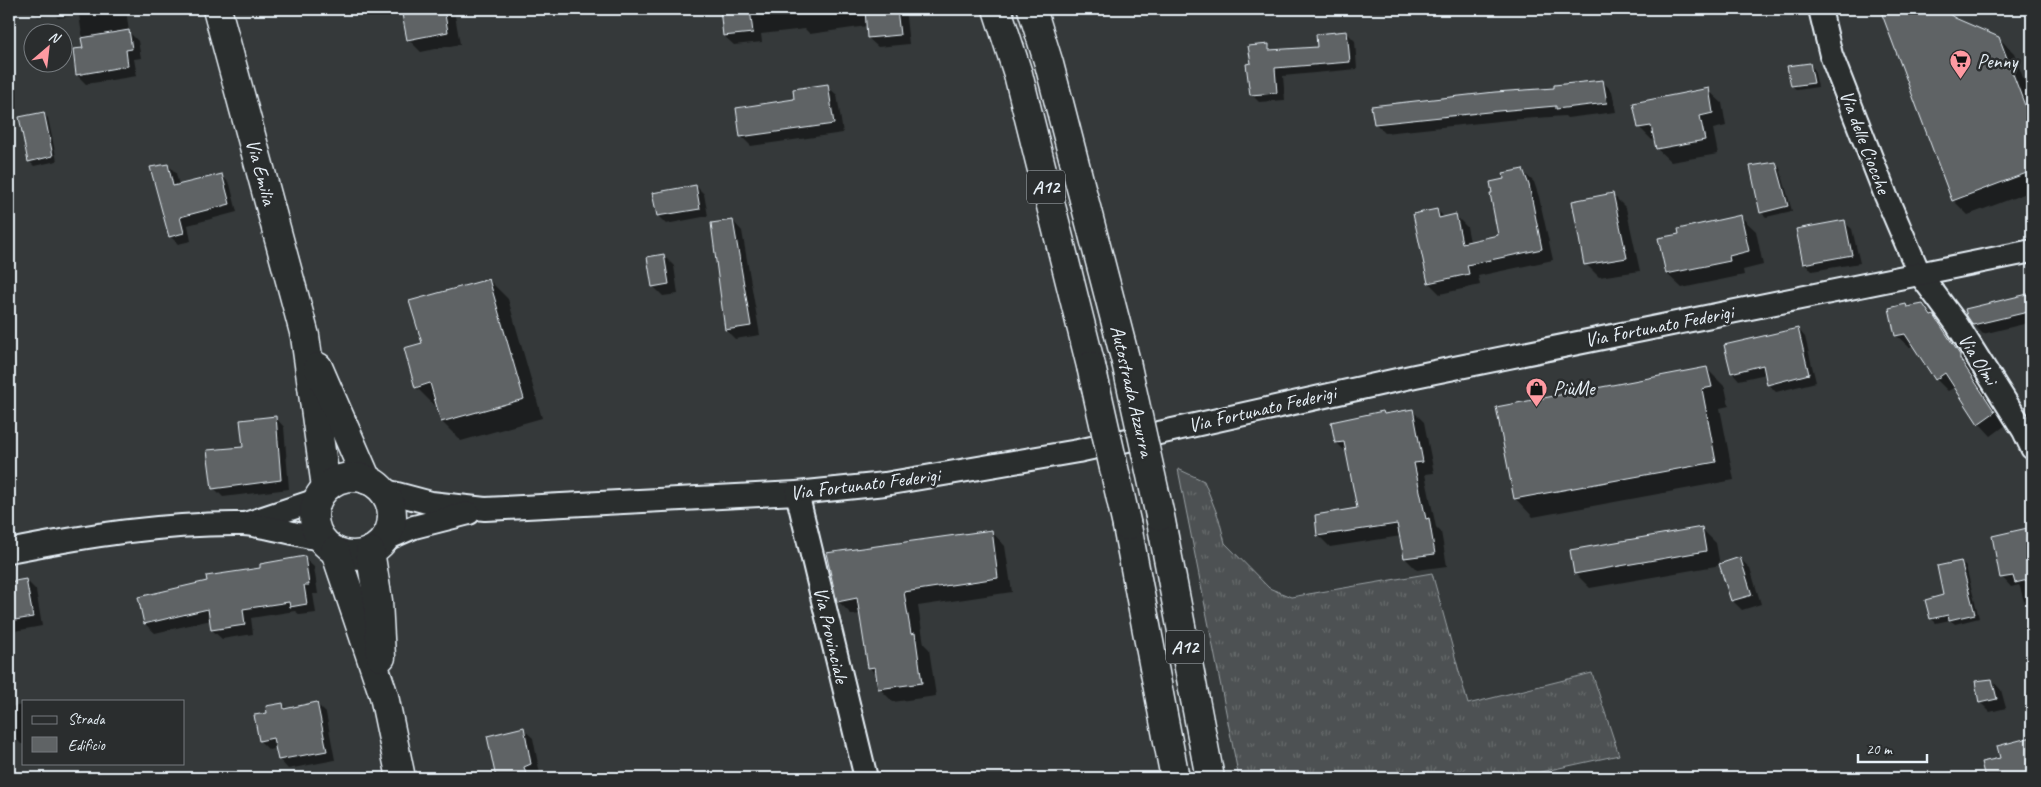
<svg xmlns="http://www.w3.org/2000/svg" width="2041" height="787" font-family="Caveat,sans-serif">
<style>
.grass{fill:url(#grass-tufts);stroke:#9aa1a5}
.shadow{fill:#0007}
.building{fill:#5f6365;stroke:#e8f1f8}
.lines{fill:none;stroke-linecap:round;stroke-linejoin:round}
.street-casing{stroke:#e8f1f8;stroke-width:26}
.secondary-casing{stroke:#e8f1f8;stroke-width:31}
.highway-casing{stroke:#e8f1f8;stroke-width:31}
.street{stroke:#2a2d2e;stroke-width:22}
.secondary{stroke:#2a2d2e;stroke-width:28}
.highway{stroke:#2a2d2e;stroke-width:28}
.highway-bridge-casing{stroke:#e8f1f8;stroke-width:31;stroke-linecap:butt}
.highway-bridge{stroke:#2a2d2e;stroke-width:28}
.labels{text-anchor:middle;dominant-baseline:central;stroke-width:5;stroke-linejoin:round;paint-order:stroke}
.shield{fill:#2a2d2e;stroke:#afb6bb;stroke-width:1}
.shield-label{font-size:19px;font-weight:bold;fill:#e8f1f8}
.poi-label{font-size:20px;fill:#e8f1f8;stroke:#2a2d2e;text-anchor:start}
.street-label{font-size:20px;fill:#e8f1f8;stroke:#2a2d2e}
</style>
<defs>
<pattern id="grass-tufts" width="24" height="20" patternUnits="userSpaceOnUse" patternTransform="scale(1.25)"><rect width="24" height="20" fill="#4d5152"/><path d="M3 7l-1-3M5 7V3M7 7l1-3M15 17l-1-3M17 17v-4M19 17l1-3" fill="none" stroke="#676a6c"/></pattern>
</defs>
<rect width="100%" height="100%" fill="#35393a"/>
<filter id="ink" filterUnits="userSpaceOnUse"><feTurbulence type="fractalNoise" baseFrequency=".02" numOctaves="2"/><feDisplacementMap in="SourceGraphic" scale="10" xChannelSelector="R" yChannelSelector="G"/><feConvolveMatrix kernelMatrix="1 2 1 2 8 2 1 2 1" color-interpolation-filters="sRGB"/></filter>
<g filter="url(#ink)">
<!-- grass -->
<polygon class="grass" points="1178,469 1204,481 1219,519 1225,543 1269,588 1291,597 1432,573 1468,704 1592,673 1619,755 1513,778 1239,778"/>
<!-- shadow -->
<g class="shadow">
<polygon points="30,9 126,9 129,32 138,41 141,58 134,59 137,76 86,84 77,75 84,49 79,15 58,18 55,15 38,17"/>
<polygon points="283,9 313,9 289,14"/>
<polygon points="402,9 461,9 454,10 460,44 421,52 408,39"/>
<polygon points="722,9 905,9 909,44 878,47 868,38 867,26 810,34 805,29 761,34 762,42 734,45 724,36"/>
<polygon points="1881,9 1940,9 1954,20 1999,38 2014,53 2032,102 2032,191 1968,215 1953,200"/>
<polygon points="1347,33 1355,41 1357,69 1283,76 1285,100 1259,102 1251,94 1252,64 1268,46 1274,51 1319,48"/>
<polygon points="1809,64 1814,69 1818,87 1797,90 1792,86"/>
<polygon points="1602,81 1612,91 1616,112 1567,118 1565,116 1508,120 1385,133 1375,123"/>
<polygon points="827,86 837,95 843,133 751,146 741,136 795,100"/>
<polygon points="1708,90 1722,103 1726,126 1713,129 1718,154 1671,162 1657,149 1655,140 1653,141 1639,127"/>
<polygon points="43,113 48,118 57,161 34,166 29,161"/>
<polygon points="1775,163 1780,168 1792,211 1766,217 1761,212"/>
<polygon points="168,165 176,173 179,186 222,176 230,184 237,212 188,225 191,241 178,244 170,236"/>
<polygon points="1522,171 1534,182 1539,197 1553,260 1478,276 1480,285 1440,294 1429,283 1437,210 1445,218 1456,216 1467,227 1470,242 1500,236 1506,180"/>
<polygon points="696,186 704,194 708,216 666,224 658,216"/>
<polygon points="1613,195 1626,208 1640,271 1599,277 1586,264"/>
<polygon points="1741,217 1756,231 1763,265 1743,270 1744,275 1682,288 1667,274 1680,235"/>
<polygon points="733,221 742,231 760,335 735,339 726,330 713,224"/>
<polygon points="1844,222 1852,229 1860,263 1812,271 1804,263"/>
<polygon points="664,256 674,266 678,294 663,296 653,286"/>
<polygon points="489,280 508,299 542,418 461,441 442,422 438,405 435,406 416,387 423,344"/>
<polygon points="2032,295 2032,322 1983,334 1974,325 1967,310"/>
<polygon points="1906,306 1908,308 1923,306 1946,329 1972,369 1972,372 2006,425 1991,436 1979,423 1955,387 1948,391 1936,379 1914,346 1909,347 1896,335"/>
<polygon points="1798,329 1805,337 1816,382 1776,392 1768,384 1766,374 1739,380 1732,372"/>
<polygon points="1707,369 1725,387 1729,406 1720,408 1734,480 1533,517 1515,498"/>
<polygon points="1412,410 1424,422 1434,473 1425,474 1436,527 1441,532 1447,566 1417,570 1405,558 1401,536 1330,547 1318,535 1358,509 1348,454 1337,443 1383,412 1386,415"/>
<polygon points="275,417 284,427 289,489 223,497 214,488 244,448"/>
<polygon points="1701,528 1716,543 1720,565 1740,559 1750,568 1761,604 1742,610 1732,600 1721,565 1590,588 1575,573"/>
<polygon points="2032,529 2032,613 2025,605 2020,587 2019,585 2011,587 2002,577 1993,537"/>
<polygon points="991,531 1005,546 1012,592 918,606 924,644 929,649 936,696 893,702 879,688 877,676 869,667 860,614 852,615 838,601"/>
<polygon points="304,558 314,567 318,594 313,594 316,613 300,615 295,611 251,618 253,634 222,639 212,630 211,620 155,633 145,624 208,582"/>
<polygon points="1961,562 1966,567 1979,618 1955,624 1950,620 1936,623 1931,618 1945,596"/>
<polygon points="26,580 36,590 42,626 9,632 9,583"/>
<polygon points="1992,680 2001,690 2006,708 1990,712 1980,702"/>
<polygon points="282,704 288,709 317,704 326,713 335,760 288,769 279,759 276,748 269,750 260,741 268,714"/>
<polygon points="24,705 24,744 21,744 13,736 9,707"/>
<polygon points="523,729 533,738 540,774 534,778 497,778 488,737"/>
<polygon points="2032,738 2032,778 1986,778 1982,763 2001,759 1999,747"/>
</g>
<!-- building -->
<g class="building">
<polygon points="401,9 444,9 448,32 407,40"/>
<polygon points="720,9 750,9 753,33 723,36"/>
<polygon points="865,9 897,9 900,35 867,38"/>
<polygon points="1880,9 1942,9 1955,18 1999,37 2032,124 2032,171 1952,201"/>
<polygon points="129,30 132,49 126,50 128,66 76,75 73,49 83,48 81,38"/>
<polygon points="1347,31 1350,62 1275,68 1277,93 1250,95 1246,64 1251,63 1248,46 1269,44 1269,50 1317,47 1316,34"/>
<polygon points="1810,63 1814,83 1791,86 1787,66"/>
<polygon points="1603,80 1607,103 1556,109 1556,106 1498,111 1374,124 1371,106 1495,92 1554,88 1554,85"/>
<polygon points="828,84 834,124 740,137 736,108 794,99 793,89"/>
<polygon points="1709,88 1713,113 1700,116 1705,140 1656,149 1651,126 1638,128 1633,103"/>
<polygon points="44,112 53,156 28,162 19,117"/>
<polygon points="1776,162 1788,206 1760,213 1750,166"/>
<polygon points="168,164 173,186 222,174 230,204 180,217 184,233 169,237 150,167"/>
<polygon points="1523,169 1529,185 1542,249 1467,265 1469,274 1428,283 1413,214 1437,209 1439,218 1456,214 1462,243 1498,235 1490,193 1492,193 1490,182 1504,179 1503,173"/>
<polygon points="696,185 700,209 657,216 652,193"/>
<polygon points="1613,193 1627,258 1584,265 1572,201"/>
<polygon points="1741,215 1749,251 1729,256 1730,261 1666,274 1658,238 1679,234 1678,229"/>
<polygon points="733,220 751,326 725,330 711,223"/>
<polygon points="1845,220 1852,255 1803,264 1796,229"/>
<polygon points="664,254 669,284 652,287 647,257"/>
<polygon points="489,279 524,399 441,422 430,383 415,388 404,348 422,343 409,301"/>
<polygon points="2032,293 2032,311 1973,325 1967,316 1965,309"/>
<polygon points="1906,304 1907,307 1923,304 1931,316 1934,315 1960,355 1960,359 1995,412 1978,424 1945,373 1935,380 1905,334 1895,336 1889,308"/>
<polygon points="1798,328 1809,374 1767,385 1763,365 1731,373 1724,345"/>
<polygon points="1707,367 1712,387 1702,389 1716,462 1514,499 1496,407"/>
<polygon points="1413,409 1423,462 1414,463 1426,519 1429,518 1435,554 1404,558 1397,524 1317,536 1315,515 1357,508 1344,442 1335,443 1331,422 1383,411 1384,414"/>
<polygon points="276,416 281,480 212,489 207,450 243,447 240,420"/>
<polygon points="1702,527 1706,551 1574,574 1570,550"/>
<polygon points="2032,527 2032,579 2015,583 2013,576 2000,578 1992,536"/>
<polygon points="992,530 998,578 904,592 911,634 915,633 922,683 878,689 875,667 868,668 857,598 837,602 826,553"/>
<polygon points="305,556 309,585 304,585 307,604 290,607 289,602 243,609 245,625 211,630 208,609 144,624 138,597 207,581 206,576 260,568 260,564"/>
<polygon points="1740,557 1752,595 1731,601 1719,564"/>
<polygon points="1961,561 1975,614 1949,620 1948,615 1930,619 1925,600 1943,595 1937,566"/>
<polygon points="26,579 33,617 9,621 9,582"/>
<polygon points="1992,679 1997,699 1979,703 1975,681"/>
<polygon points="317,702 327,751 278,760 273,738 259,741 254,715 267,713 266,706 283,703 284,709"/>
<polygon points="524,727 531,764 524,767 527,778 496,778 487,736"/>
<polygon points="2032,737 2032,772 2022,775 2023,778 1985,778 1981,762 2000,758 1997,746"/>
</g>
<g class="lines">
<defs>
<g id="street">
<polyline points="1820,9 1831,55 1886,196 1919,273 1956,323 2024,431 2032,448"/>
<polyline points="382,490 431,503 485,509 797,493 885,484 1078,451 1415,376 2032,251"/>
<polyline points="797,493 866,778"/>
<polyline points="245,524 317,500"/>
<polyline points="384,540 414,527 469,513"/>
<path d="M9 551C85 536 164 523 243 524 264 525 298 535 321 539"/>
</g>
<g id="secondary">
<polyline points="217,9 305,336 326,487"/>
<polyline points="318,367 367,480"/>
<circle cx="353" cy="516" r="39"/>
<polyline points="335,551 384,696 401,778"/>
<polyline points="370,551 378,601 381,657"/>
</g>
<g id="highway">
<polyline points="997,9 1018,74 1091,366"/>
<polyline points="1032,9 1049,64 1126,362"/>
<polyline points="1160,516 1210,778"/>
<polyline points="1127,526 1175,778"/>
</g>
</defs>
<!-- street casing -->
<use href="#street" class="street-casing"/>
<!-- secondary casing -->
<use href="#secondary" class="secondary-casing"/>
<!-- highway casing -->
<use href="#highway" class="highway-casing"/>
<!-- street -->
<use href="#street" class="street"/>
<!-- secondary -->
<use href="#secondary" class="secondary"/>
<!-- highway -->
<use href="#highway" class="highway"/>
<defs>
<g id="highway-bridge">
<polyline points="1126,362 1160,516"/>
<polyline points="1091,366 1127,526"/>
</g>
</defs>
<!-- highway-bridge casing -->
<use href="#highway-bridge" class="highway-bridge-casing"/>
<!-- highway-bridge -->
<use href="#highway-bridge" class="highway-bridge"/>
</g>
</g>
<!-- icons -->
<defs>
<symbol id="supermarket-pin" viewBox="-11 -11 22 30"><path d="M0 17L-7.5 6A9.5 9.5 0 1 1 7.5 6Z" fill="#ff9aa2" stroke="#2a2d2e"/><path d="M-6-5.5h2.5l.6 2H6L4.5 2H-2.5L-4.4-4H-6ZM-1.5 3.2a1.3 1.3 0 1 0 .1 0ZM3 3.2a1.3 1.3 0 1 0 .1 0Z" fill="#111"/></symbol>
<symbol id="shop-pin" viewBox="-11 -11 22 30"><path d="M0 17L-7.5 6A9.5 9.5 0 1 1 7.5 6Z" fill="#ff9aa2" stroke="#2a2d2e"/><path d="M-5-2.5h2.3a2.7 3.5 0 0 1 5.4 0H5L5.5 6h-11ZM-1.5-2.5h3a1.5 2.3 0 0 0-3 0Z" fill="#111"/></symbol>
</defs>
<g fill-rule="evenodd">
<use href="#supermarket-pin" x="1948" y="48" width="25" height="34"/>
<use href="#shop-pin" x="1524" y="376" width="25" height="34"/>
</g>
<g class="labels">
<!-- shield labels -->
<g class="shield">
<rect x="1027" y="170.5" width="38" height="33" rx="4"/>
<rect x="1166" y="630.5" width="38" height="33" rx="4"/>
</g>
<g class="shield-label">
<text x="1046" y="187">A12</text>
<text x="1185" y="647">A12</text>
</g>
<!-- poi labels -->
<g class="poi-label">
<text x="1977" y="61">Penny</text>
<text x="1553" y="388">PiùMe</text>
</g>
<!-- street labels -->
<g class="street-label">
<text transform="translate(1865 142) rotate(69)">Via delle Ciocche</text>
<text transform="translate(261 172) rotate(75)">Via Emilia</text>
<text transform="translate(1659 326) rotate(-11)">Via Fortunato Federigi</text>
<text transform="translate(1978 359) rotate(58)">Via Olmi</text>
<text transform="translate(1132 391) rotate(77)">Autostrada Azzurra</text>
<text transform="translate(1262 409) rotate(-13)">Via Fortunato Federigi</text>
<text transform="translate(865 484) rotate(-7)">Via Fortunato Federigi</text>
<text transform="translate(831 635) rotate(77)">Via Provinciale</text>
</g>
</g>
<!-- margin -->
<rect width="2041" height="787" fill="none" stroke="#2a2d2e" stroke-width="30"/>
<rect x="15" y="15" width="2011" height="757" fill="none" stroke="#e8f1f8" stroke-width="2" filter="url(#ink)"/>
<!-- legend -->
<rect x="22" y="700" width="162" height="65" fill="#2a2d2e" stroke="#767b7f"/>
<rect x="32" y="716" width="25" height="8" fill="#2a2d2e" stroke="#767b7f"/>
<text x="68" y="724" font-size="15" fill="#e8f1f8">Strada</text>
<rect x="32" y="737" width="25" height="15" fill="#5f6365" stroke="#767b7f"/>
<text x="68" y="750" font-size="15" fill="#e8f1f8">Edificio</text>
<!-- north arrow -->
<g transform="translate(48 48) rotate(28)"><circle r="24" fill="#2a2d2e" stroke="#767b7f"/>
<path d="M0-4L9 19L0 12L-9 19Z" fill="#ff9aa2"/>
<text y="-8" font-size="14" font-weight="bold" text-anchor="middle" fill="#e8f1f8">N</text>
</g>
<!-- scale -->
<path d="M1858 754v8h69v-8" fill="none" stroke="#e8f1f8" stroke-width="2.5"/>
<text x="1866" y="754" font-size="15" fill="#e8f1f8" stroke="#2a2d2e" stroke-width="4" paint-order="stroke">20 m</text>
</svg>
